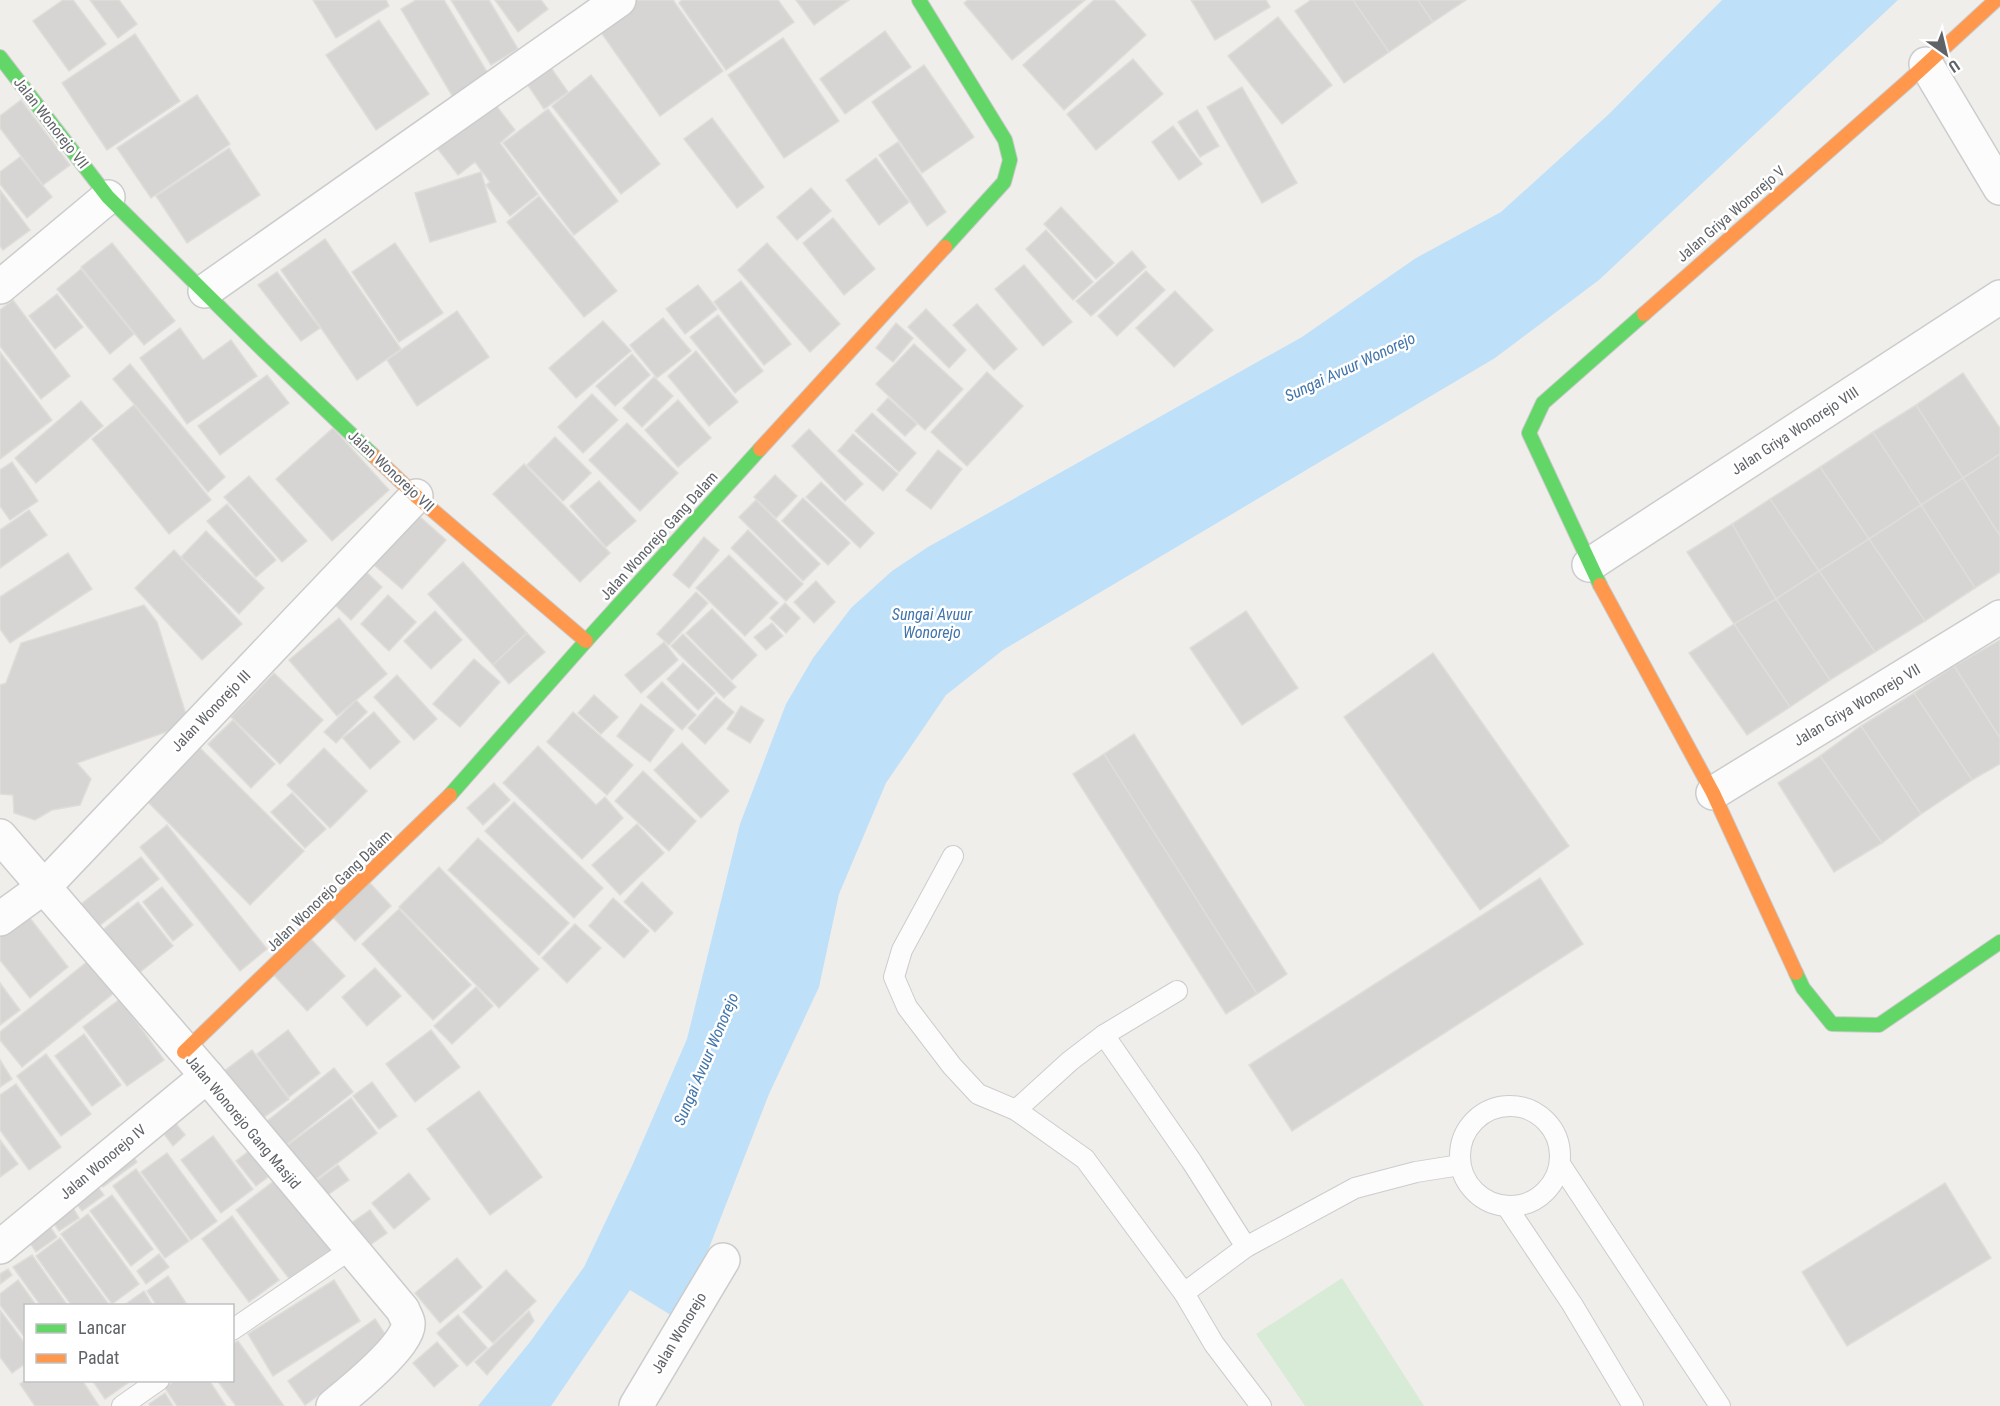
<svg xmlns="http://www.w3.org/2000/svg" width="2000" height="1406" font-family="'Roboto Condensed',sans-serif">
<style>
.green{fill:#d8ebd6}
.water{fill:#bfe0f9}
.building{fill:#d6d5d3;stroke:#deddd9;stroke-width:1.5}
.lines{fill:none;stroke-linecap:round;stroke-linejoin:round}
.lane-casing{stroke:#cbcccc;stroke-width:22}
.street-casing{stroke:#cbcccc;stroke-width:36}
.fast-casing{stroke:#cacacb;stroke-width:16}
.slow-casing{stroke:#cacacb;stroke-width:16}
.lane{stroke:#fdfcfc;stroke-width:20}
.street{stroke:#fdfcfc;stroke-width:33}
.fast{stroke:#63d668;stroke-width:14}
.slow{stroke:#ff974d;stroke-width:14}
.labels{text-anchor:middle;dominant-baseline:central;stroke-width:5;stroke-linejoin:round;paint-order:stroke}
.street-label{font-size:15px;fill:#5f6368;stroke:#fff}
.water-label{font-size:16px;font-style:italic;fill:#4174aa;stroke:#fff}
</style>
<rect width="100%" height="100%" fill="#efeeea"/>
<!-- green -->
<polygon class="green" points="1342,1278 1424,1406 1305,1406 1256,1334"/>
<!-- water -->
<polygon class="water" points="1722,0 1898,0 1599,280 1495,358 1003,650 946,695 886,783 839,894 819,987 769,1094 709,1248 674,1317 630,1290 551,1406 478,1406 530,1342 584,1267 632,1166 687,1039 740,824 786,704 813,658 851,608 892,571 928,547 1302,337 1416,258 1501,212 1609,114"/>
<!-- building -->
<g class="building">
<polygon points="63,0 73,0 106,44 69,71 33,21"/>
<polygon points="90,0 119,0 137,24 118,38"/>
<polygon points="313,0 386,0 389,6 336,38"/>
<polygon points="416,0 444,0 490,77 454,99 401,9"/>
<polygon points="451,0 489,0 518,49 491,65"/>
<polygon points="495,0 541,0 548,9 518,32"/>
<polygon points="622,0 673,0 723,71 660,116 593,21"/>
<polygon points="682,0 778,0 794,22 726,70 679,3"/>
<polygon points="796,0 849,0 814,25"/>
<polygon points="968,0 1085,0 1012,60 964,3"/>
<polygon points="1094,0 1114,0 1146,35 1064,110 1023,65"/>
<polygon points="1191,0 1266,0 1270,7 1215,40"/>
<polygon points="1311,0 1353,0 1389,52 1344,83 1295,11"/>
<polygon points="1353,0 1418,0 1433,22 1389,52"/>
<polygon points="1418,0 1466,0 1433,22"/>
<polygon points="1278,17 1332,85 1282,124 1228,56"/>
<polygon points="379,20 429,94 376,130 326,55"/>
<polygon points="885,31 911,67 845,114 820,79"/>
<polygon points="135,34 180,101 107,150 62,83"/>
<polygon points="783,38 839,121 784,158 728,75"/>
<polygon points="542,55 568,92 544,109 519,72"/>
<polygon points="1133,59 1163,94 1096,150 1067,114"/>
<polygon points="924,65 974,137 922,173 872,102"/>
<polygon points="591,75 660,164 621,194 552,106"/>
<polygon points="1242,87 1297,183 1262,203 1207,107"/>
<polygon points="197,95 230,144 151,198 117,148"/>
<polygon points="488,95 515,130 500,143 538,194 510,216 486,185 490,182 475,162 458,175 430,139"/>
<polygon points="21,100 70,165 43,185 0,128 0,116"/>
<polygon points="548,109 618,201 574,235 503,143"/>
<polygon points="1197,110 1219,146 1200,157 1178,122"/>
<polygon points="712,118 764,187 737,208 684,139"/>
<polygon points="1173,126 1202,164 1179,180 1152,142"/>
<polygon points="898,142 946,212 927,226 879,155"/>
<polygon points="229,148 260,195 187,243 156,196"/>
<polygon points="20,157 52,197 27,218 0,184 0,172"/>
<polygon points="876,158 909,202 879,225 846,180"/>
<polygon points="481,172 496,222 430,242 415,193"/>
<polygon points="811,188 831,211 797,240 777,217"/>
<polygon points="0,190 30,230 3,250 0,246"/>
<polygon points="539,196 617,291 584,317 507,222"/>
<polygon points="1061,207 1114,263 1096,279 1044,224"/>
<polygon points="833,218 875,269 844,295 803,243"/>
<polygon points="1046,230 1093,282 1073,300 1026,249"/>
<polygon points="325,239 401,349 357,380 281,270"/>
<polygon points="112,243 175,321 144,345 81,267"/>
<polygon points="395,243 443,313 399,342 352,272"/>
<polygon points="767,243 840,324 810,352 738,270"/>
<polygon points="1132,251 1146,267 1091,316 1076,301"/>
<polygon points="1024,265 1072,322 1043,346 995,289"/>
<polygon points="81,269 134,334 110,354 57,289"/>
<polygon points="1146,271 1165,290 1117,336 1098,316"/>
<polygon points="277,272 320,328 301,341 258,285"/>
<polygon points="741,281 791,344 764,365 714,302"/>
<polygon points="698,285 717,309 685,334 666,309"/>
<polygon points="1175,291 1213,330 1174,367 1136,328"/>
<polygon points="57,294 83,327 55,349 29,316"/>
<polygon points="13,300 70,376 41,399 0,346 0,310"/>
<polygon points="977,304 1017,349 994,370 953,325"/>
<polygon points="926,309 966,350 949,368 908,327"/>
<polygon points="457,311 489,357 417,406 387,360"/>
<polygon points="718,315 763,371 735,393 690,337"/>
<polygon points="663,318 691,351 657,378 630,345"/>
<polygon points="603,321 631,351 576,398 549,368"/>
<polygon points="896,323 913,338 893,362 876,348"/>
<polygon points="180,328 203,360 231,340 257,376 187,424 140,358"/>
<polygon points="914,344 963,389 925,430 876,384"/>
<polygon points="696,351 738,402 709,426 668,376"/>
<polygon points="0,352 52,420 0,459"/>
<polygon points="632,354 650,375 615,406 596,386"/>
<polygon points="130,364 225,477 208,492 113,379"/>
<polygon points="987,372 1023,406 967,466 931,432"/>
<polygon points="1963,373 2000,428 2000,454 1963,478 1916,405"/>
<polygon points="267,375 289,403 220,455 198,426"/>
<polygon points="654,377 673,396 642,427 623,408"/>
<polygon points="592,394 618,420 583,453 558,427"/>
<polygon points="888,398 917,424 905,436 877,410"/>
<polygon points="678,400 711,438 678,467 645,430"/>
<polygon points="81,401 103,426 36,483 15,458"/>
<polygon points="134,405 211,500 169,534 92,439"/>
<polygon points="1916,405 1963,478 1921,505 1873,432"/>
<polygon points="872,413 916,453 899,472 855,431"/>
<polygon points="627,423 678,473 640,511 589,460"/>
<polygon points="333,428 389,490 332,541 276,479"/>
<polygon points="809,429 863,484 845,501 792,446"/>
<polygon points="1873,432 1921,505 1869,539 1820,467"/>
<polygon points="853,434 898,474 883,491 838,451"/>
<polygon points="555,437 591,473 563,501 527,465"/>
<polygon points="938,450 962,469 931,509 906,490"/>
<polygon points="2000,454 2000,536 1963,478"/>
<polygon points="12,462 38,501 10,520 0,506 0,470"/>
<polygon points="524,464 610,553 580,582 493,494"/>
<polygon points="1820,467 1869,539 1819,571 1770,499"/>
<polygon points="775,475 797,496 776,518 754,497"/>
<polygon points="249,476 307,541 282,562 224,497"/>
<polygon points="1963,478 2000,536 2000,572 1975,588 1921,505"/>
<polygon points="599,481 636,521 606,547 570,506"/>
<polygon points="821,482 874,533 860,548 806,497"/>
<polygon points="803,498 850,543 828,565 782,521"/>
<polygon points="1770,499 1819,571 1776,599 1732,524"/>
<polygon points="756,500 820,564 803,581 739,517"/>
<polygon points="227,504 276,560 256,577 207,521"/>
<polygon points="1921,505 1975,588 1925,621 1869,539"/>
<polygon points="411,509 446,540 402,589 367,559"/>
<polygon points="29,510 47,535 0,568 0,530"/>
<polygon points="1732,524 1776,599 1734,624 1687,552"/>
<polygon points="748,530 803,584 786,601 731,548"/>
<polygon points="206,531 264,588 239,614 181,557"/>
<polygon points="704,537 719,550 689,588 673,575"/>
<polygon points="1869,539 1925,621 1875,652 1819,571"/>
<polygon points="174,550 242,624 202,660 135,588"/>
<polygon points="68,553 92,589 10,643 0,629 0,597"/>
<polygon points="729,555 778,603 745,636 696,588"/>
<polygon points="463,562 527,633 493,665 428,594"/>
<polygon points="360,566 382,587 351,620 329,599"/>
<polygon points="1819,571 1875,652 1830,680 1776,599"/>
<polygon points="816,581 835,602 814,623 794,602"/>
<polygon points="696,592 708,603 669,645 657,634"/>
<polygon points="388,595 416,622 389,651 361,624"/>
<polygon points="1776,599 1830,680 1790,707 1734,624"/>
<polygon points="785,603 800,618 786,633 770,618"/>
<polygon points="144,605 157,622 189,724 77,763 91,779 80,805 52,810 35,820 14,813 13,795 0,794 0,685 6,683 21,643"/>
<polygon points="712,609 757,655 732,680 686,633"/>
<polygon points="435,611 462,640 431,669 404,641"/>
<polygon points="1246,611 1298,688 1242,725 1190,648"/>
<polygon points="339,618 387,674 337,716 289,660"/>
<polygon points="772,623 783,636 766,650 754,637"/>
<polygon points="1734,624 1790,707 1747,735 1689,653"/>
<polygon points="527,633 545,652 509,684 493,665"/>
<polygon points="683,634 736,687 724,698 671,646"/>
<polygon points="2000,640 2000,738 1954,666"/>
<polygon points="664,642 678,660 641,693 625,675"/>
<polygon points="1433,653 1569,846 1480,910 1344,717"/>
<polygon points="474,659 500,682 460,727 433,704"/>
<polygon points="683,663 715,693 698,710 667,679"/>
<polygon points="1954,666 2000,738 2000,764 1972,780 1914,693"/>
<polygon points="274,673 323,720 280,764 231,717"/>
<polygon points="397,675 437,719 414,740 374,697"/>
<polygon points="662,682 696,715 682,730 647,697"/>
<polygon points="1914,693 1972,780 1921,814 1861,726"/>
<polygon points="594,695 618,717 601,734 578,713"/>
<polygon points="716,697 734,712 705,744 688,728"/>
<polygon points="356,700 367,712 336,743 324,732"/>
<polygon points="641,704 674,730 650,762 617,736"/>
<polygon points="741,706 764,720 750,743 727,729"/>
<polygon points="374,712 400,742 370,769 343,738"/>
<polygon points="573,712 633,765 607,795 547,742"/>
<polygon points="233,720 275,764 251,788 208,744"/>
<polygon points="1861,726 1921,814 1882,843 1820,756"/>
<polygon points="1134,734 1287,974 1257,994 1104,754"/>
<polygon points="682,743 729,791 701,818 654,770"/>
<polygon points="197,745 304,851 250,905 144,798"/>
<polygon points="538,746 596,805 605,797 623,818 582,859 503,783"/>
<polygon points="324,748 367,791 330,828 287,785"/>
<polygon points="1104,754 1257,994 1226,1014 1073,774"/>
<polygon points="1820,756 1882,843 1834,872 1778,783"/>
<polygon points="643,771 696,821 669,851 615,801"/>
<polygon points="494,783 510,800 483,825 467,808"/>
<polygon points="292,793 326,829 305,848 271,812"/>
<polygon points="514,802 603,888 574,918 485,831"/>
<polygon points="637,824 664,853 620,895 592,865"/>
<polygon points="167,825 267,949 240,971 140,847"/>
<polygon points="478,838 569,923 539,955 448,870"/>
<polygon points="141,857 159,879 99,926 81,904"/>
<polygon points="439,867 539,969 499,1008 399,907"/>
<polygon points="1540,878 1583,944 1292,1131 1249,1065"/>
<polygon points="369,882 391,906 355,941 332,916"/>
<polygon points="642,882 673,913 655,932 624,902"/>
<polygon points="162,887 193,925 173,941 143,902"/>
<polygon points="613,898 649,931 624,958 589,926"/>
<polygon points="138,902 173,946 135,976 100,932"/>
<polygon points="399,909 471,985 433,1020 362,944"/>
<polygon points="26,913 68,967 30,998 0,960 0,933"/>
<polygon points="575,924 601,948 567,983 542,958"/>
<polygon points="310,938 345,976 307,1011 272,973"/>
<polygon points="88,961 114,993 22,1067 0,1040 0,1032"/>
<polygon points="375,968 401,996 367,1026 342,997"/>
<polygon points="0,983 20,1010 0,1025"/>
<polygon points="476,987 493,1006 452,1044 434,1026"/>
<polygon points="120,999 164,1060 127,1086 83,1027"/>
<polygon points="288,1030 320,1073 289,1097 257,1054"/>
<polygon points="431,1030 460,1067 415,1102 386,1064"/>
<polygon points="84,1034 121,1085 92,1106 55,1056"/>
<polygon points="252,1050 289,1099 252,1126 215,1078"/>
<polygon points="46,1054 91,1114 61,1136 17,1076"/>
<polygon points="0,1060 12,1079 0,1087"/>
<polygon points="334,1068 353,1092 281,1149 262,1125"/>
<polygon points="372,1082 397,1116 379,1129 353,1096"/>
<polygon points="16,1084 61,1147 29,1170 0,1130 0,1095"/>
<polygon points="479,1091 542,1177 490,1215 427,1129"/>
<polygon points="351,1098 377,1133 307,1186 280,1151"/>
<polygon points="171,1117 185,1135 173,1146 159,1127"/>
<polygon points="213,1136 253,1189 221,1213 181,1160"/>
<polygon points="0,1140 18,1164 0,1177"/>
<polygon points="128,1149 137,1162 103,1187 94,1175"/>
<polygon points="249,1151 268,1177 256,1186 236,1161"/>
<polygon points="167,1153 217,1221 191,1240 141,1172"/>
<polygon points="338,1165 349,1180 326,1196 315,1182"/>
<polygon points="136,1169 189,1241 165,1258 113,1186"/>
<polygon points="409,1173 430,1199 394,1229 372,1203"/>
<polygon points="278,1178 332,1250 291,1281 236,1210"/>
<polygon points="1945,1183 1991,1258 1847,1346 1802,1272"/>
<polygon points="98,1187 104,1195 82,1211 76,1203"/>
<polygon points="112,1195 153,1249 131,1266 90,1211"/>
<polygon points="69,1201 79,1218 59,1231 48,1215"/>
<polygon points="370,1210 387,1233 360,1252 344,1228"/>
<polygon points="88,1214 139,1284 112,1304 61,1234"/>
<polygon points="232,1216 279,1280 249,1302 202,1239"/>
<polygon points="45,1219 57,1237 36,1252 24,1234"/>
<polygon points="60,1238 110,1306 72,1306 36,1256"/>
<polygon points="159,1254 169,1267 146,1284 137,1271"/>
<polygon points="32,1255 68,1306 41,1306 13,1267"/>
<polygon points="457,1258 482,1287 440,1323 415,1293"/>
<polygon points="8,1269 12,1275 0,1284 0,1274"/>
<polygon points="506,1270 536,1301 493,1343 463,1312"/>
<polygon points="168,1276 188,1306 157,1306 147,1291"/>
<polygon points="18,1280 37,1306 26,1306 26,1339 0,1305 0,1294"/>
<polygon points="334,1280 360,1321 273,1376 248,1334"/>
<polygon points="144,1291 153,1306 123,1306"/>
<polygon points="0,1310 26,1345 26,1363 12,1373 0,1357"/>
<polygon points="529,1311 534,1321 487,1375 475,1362"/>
<polygon points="458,1315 487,1348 467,1366 437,1333"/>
<polygon points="375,1319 391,1343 305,1405 288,1381"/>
<polygon points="238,1341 284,1406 236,1406 217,1380 232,1380 232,1344"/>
<polygon points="437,1342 458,1366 434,1387 413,1363"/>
<polygon points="26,1380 82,1380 99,1406 35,1406 20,1384"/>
<polygon points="92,1380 132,1380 105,1399"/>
<polygon points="176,1380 209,1380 226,1406 177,1406 165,1388"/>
<polygon points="165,1393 173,1406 150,1406 149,1404"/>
</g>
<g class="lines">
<defs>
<g id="lane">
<polyline points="953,856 902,950 894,977 907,1007 952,1066 978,1094 1016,1110 1085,1159 1184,1293 1214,1344 1261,1406"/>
<polyline points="1104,1035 1192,1162 1246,1247"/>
<circle cx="1510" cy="1156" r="50"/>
<polyline points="1016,1110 1070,1061 1104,1035 1177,991"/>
<polyline points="1560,1164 1720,1406"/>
<polyline points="1507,1207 1572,1304 1633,1406"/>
<polyline points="1184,1293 1246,1247 1355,1188 1416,1172 1460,1165"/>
<polyline points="232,1330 351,1249"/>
<polyline points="122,1406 159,1380"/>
</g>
<g id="street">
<polyline points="1926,64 2000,188"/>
<polyline points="0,287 108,197"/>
<polyline points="205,291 619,0"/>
<polyline points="1589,565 2000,297"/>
<polyline points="1713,793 2000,617"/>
<path d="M0 836 207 1076 403 1310C404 1314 408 1319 408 1323 411 1343 349 1393 333 1406"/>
<polyline points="0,919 44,887 416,496"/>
<polyline points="0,1247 207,1076"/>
<polyline points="636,1406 723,1260"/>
</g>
<g id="fast">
<polyline points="919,0 1005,140 1010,160 1004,182 945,247"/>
<polyline points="0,57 108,197 263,350 374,456"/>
<polyline points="1600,585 1529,433 1543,403 1644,314"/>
<polyline points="450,795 586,641 760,449"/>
<polyline points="1796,973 1803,988 1832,1024 1879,1025 2000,942"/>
</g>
<g id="slow">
<polyline points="1644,314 1907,82 1996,0"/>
<polyline points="760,449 945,247"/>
<polyline points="374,456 416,496 586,641"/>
<polyline points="1600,585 1713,793 1796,973"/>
<polyline points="184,1052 450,795"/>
</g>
</defs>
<!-- lane casing -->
<use href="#lane" class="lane-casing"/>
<!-- street casing -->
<use href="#street" class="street-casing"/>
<!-- fast casing -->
<use href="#fast" class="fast-casing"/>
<!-- slow casing -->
<use href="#slow" class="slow-casing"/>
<!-- lane -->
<use href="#lane" class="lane"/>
<!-- street -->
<use href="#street" class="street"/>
<!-- fast -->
<use href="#fast" class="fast"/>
<!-- slow -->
<use href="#slow" class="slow"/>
</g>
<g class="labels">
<!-- street labels -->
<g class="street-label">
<text transform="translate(51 123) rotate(52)">Jalan Wonorejo VII</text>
<text transform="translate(1731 214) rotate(-41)">Jalan Griya Wonorejo V</text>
<text transform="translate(1795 431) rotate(-33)">Jalan Griya Wonorejo VIII</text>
<text transform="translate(391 471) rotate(43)">Jalan Wonorejo VII</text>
<text transform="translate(659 536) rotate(-48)">Jalan Wonorejo Gang Dalam</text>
<text transform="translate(1857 705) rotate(-31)">Jalan Griya Wonorejo VII</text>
<text transform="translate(211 711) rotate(-46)">Jalan Wonorejo III</text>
<text transform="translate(329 891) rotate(-44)">Jalan Wonorejo Gang Dalam</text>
<text transform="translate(243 1122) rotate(50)">Jalan Wonorejo Gang Masjid</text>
<text transform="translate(103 1162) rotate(-40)">Jalan Wonorejo IV</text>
<text transform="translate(679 1333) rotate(-59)">Jalan Wonorejo</text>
</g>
<!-- water labels -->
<g class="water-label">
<text transform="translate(1350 367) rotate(-25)">Sungai Avuur Wonorejo</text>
<text x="932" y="614">Sungai Avuur<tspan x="932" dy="18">Wonorejo</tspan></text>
<text transform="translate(706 1059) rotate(-67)">Sungai Avuur Wonorejo</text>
</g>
</g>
<!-- legend -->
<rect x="24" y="1304" width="210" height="78" fill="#ffffff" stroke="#bfc1c3" stroke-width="1.5"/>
<rect x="36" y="1324" width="30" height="9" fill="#63d668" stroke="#bfc1c3" stroke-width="1.5"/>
<text x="78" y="1334" font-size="18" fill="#5f6368">Lancar</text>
<rect x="36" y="1354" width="30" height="9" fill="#ff974d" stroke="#bfc1c3" stroke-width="1.5"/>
<text x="78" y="1364" font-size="18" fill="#5f6368">Padat</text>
<!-- north arrow -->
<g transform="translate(1946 54) rotate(146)" stroke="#ffffff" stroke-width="4.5" paint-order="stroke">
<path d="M0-4.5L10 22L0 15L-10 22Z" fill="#5f6368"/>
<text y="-9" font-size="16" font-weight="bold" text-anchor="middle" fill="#5f6368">U</text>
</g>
</svg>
